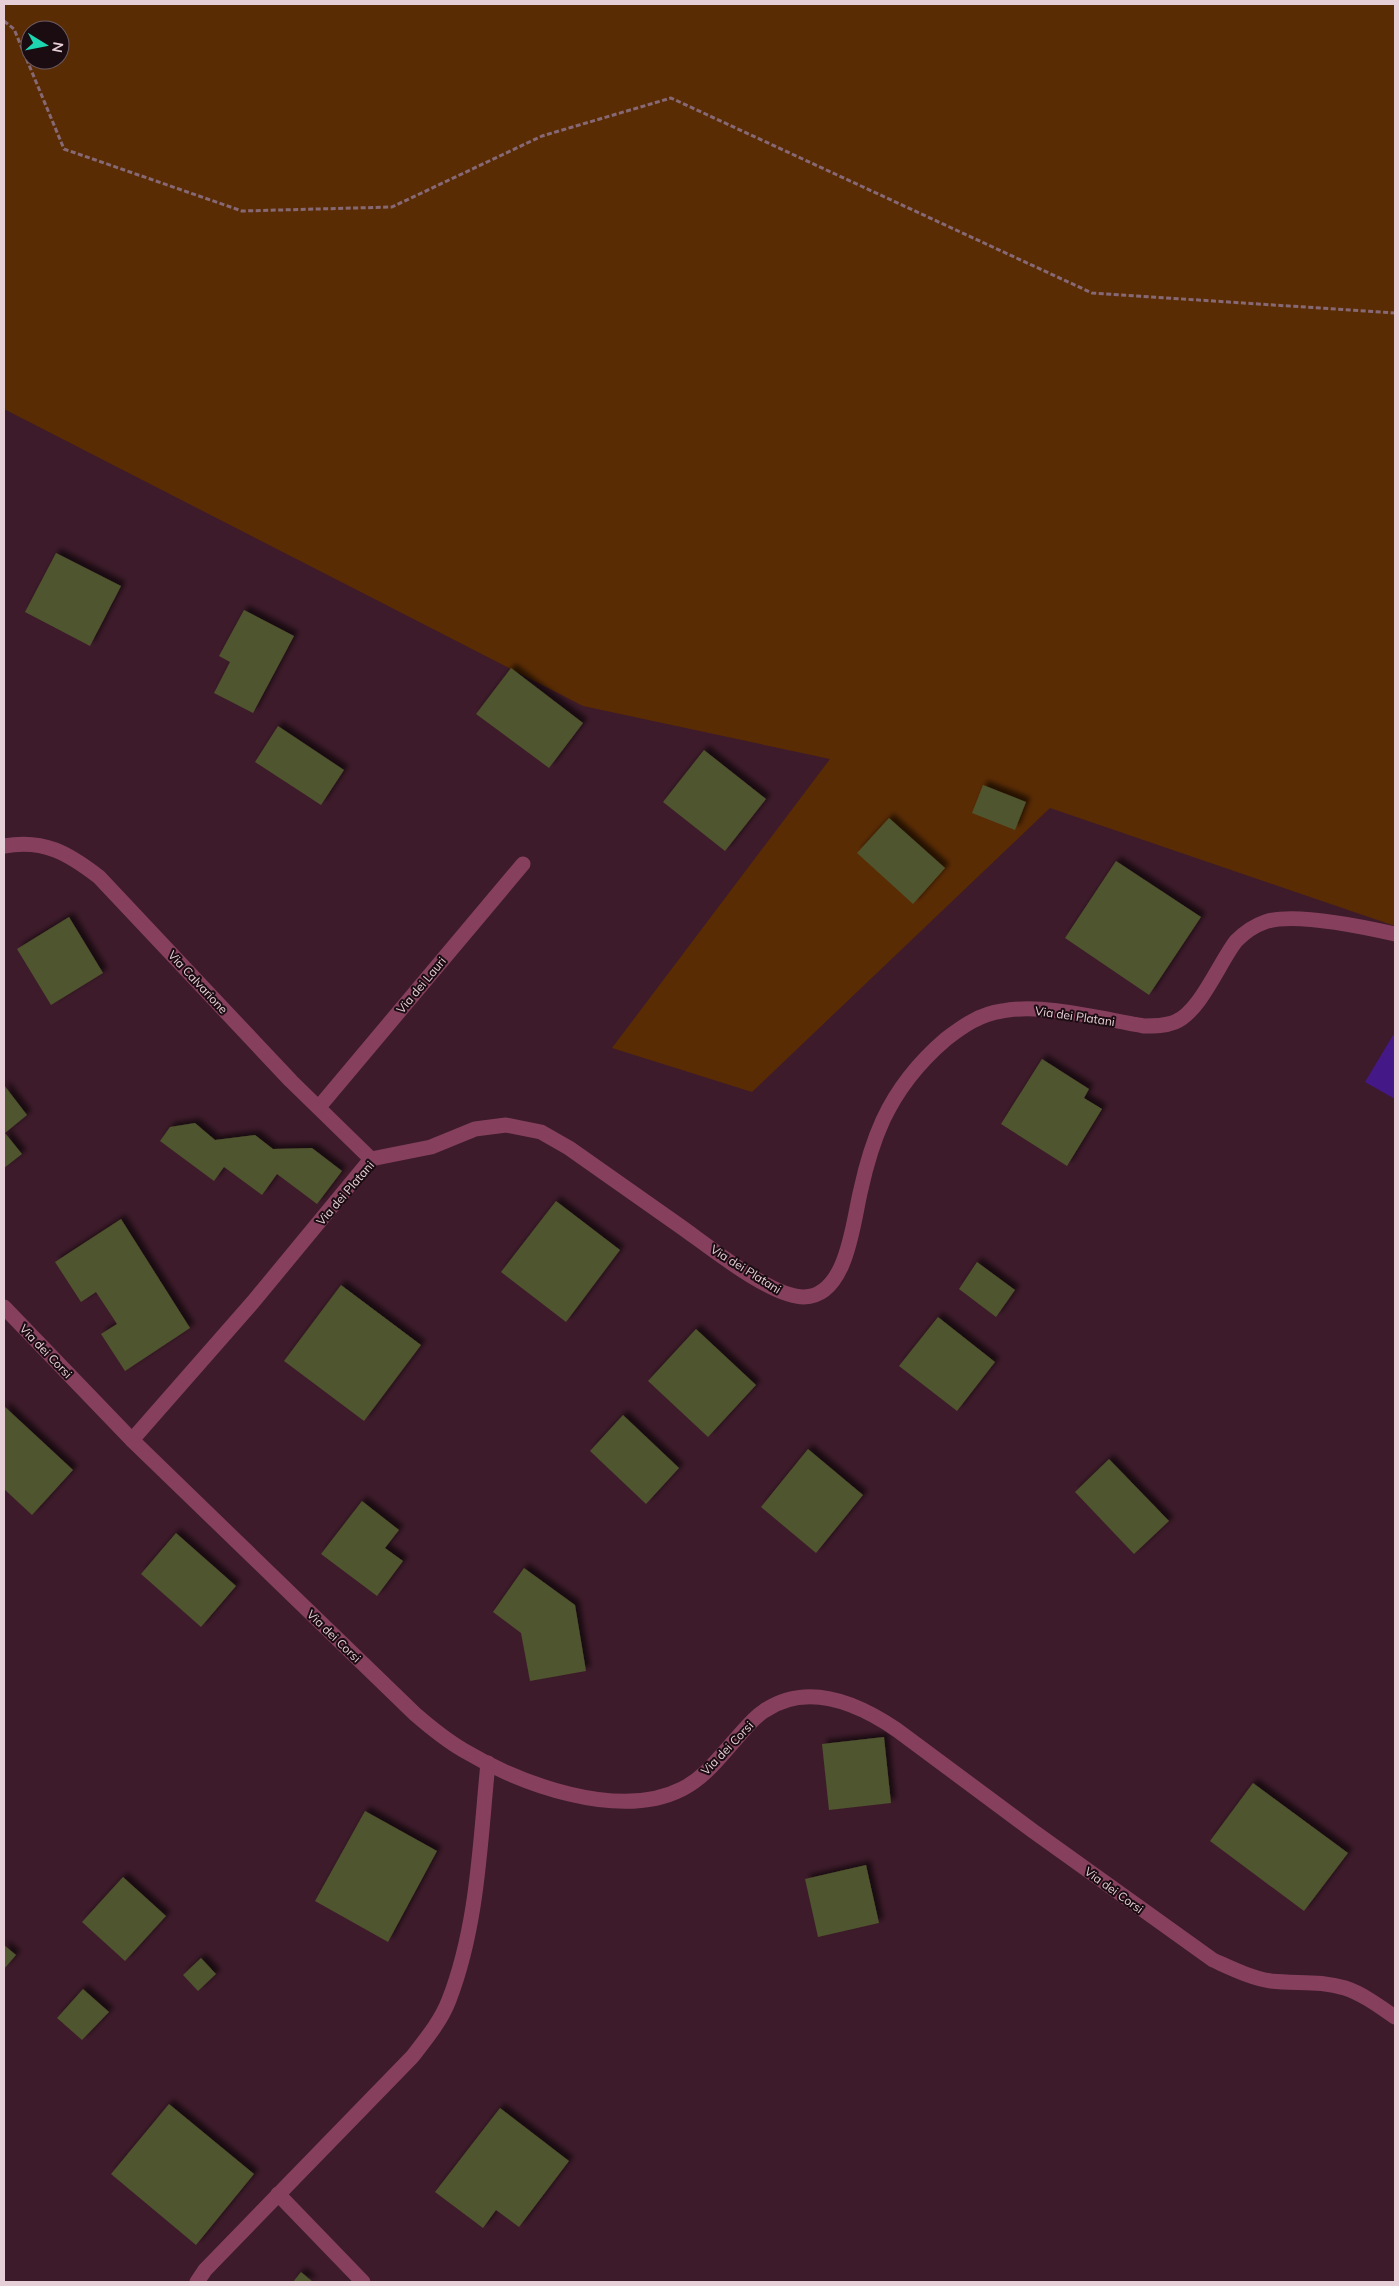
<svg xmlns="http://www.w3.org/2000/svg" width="1399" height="2286" font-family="Mulish,sans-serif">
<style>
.green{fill:#5a2c04;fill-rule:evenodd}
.water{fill:#451887}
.building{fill:#4f542e;filter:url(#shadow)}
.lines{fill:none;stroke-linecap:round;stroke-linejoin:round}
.path{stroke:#876976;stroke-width:3;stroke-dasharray:5 2.5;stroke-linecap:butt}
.street{stroke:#86405e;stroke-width:15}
.labels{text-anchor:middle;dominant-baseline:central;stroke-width:4;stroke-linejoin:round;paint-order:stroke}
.street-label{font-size:12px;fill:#e7cfd8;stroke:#1b0c12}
</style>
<defs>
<filter id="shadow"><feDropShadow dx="4.5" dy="-4.5" stdDeviation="2.5" flood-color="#0009"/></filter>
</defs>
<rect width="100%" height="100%" fill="#3d1b2a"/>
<!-- green -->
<path class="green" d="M4 4H1395V926L1050 808 752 1092 612 1048 830 759 583 706 4 409ZM30 30H60V60H30Z"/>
<!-- water -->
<polygon class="water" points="1395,1032 1395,1099 1365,1082"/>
<!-- building -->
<g class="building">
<polygon points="56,553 121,586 90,646 25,612"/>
<polygon points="244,610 294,636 253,713 214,693 230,662 219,656"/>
<polygon points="511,668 583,723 549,768 476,714"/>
<polygon points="278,726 344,770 321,805 255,762"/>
<polygon points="704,750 766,799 725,851 663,802"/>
<polygon points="983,785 1026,802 1015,830 972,813"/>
<polygon points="889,818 945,868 913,904 857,853"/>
<polygon points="1116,861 1201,917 1149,995 1065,938"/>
<polygon points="69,917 103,973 51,1005 17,949"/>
<polygon points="1042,1059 1089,1089 1084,1098 1102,1109 1067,1166 1001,1124"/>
<polygon points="4,1085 27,1115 5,1133 22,1154 4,1168"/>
<polygon points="195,1123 215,1140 255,1135 273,1149 312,1148 342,1171 317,1204 277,1174 262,1195 224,1167 214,1181 160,1141 170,1127"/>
<polygon points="556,1201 620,1250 566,1322 501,1272"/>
<polygon points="121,1219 190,1328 125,1371 101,1334 117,1324 96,1292 81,1302 55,1262"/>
<polygon points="977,1262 1015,1290 996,1317 959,1289"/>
<polygon points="341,1285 421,1345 364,1421 284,1361"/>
<polygon points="938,1317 995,1362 957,1411 899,1366"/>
<polygon points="696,1329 756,1385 708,1437 648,1381"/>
<polygon points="4,1406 73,1470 32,1515 4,1489"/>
<polygon points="623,1415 679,1468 646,1504 590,1451"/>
<polygon points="808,1449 863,1495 816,1553 761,1507"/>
<polygon points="1109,1459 1169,1521 1134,1554 1075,1492"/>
<polygon points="362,1501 399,1530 385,1548 403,1561 377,1596 321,1554"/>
<polygon points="176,1533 236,1586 201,1627 141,1574"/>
<polygon points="524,1568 575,1605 586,1671 530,1681 521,1633 493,1612"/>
<polygon points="884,1737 891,1803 829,1810 822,1744"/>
<polygon points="1253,1783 1348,1853 1304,1911 1210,1841"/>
<polygon points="365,1811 437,1851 388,1942 315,1901"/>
<polygon points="866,1865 879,1923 818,1937 805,1879"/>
<polygon points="123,1877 166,1916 125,1961 82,1922"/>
<polygon points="4,1945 16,1955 4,1969"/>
<polygon points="201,1958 216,1974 198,1991 183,1975"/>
<polygon points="83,1989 109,2012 82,2040 57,2018"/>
<polygon points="169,2104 254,2174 196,2245 111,2174"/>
<polygon points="500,2108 569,2161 519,2227 496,2210 483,2228 435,2192"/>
<polygon points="301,2272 313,2282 293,2282"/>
</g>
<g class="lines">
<!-- path -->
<polyline class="path" points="4,21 14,29 64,149 242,211 392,207 542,136 671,98 1092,293 1395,313"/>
<!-- street -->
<g class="street">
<path d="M4 846C44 839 68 853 99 877L291 1081 371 1159"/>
<polyline points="319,1107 523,864"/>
<path d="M4 1307 132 1440 415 1714C430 1727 446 1740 463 1750 520 1784 619 1821 682 1789 704 1778 719 1758 735 1740 744 1730 753 1718 764 1711 808 1681 859 1704 897 1730L1033 1831 1213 1960C1231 1968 1251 1978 1271 1981 1296 1984 1320 1980 1345 1988 1363 1994 1379 2006 1395 2017"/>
<path d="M132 1440 253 1302 371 1159 431 1147 475 1129 506 1125 541 1132 569 1148C605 1173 641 1199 677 1224 706 1244 770 1297 804 1297 848 1296 853 1220 861 1189 866 1166 873 1142 883 1120 898 1088 919 1062 946 1039 963 1026 980 1014 1002 1011 1043 1003 1102 1019 1144 1026 1155 1026 1165 1026 1175 1022 1200 1012 1219 963 1236 941 1244 933 1253 926 1265 922 1293 912 1364 927 1395 934"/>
<polyline points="278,2194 363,2282"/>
<path d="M197 2282 205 2270 412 2057C426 2039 441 2021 449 2000 478 1925 480 1842 488 1763"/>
</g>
</g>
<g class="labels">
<!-- street labels -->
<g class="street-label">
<text transform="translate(198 982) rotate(47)">Via Calvarione</text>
<text transform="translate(421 985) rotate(-50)">Via dei Lauri</text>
<text transform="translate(1075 1016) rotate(8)">Via dei Platani</text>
<text transform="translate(345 1193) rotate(-49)">Via dei Platani</text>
<text transform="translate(746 1269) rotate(32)">Via dei Platani</text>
<text transform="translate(46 1351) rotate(46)">Via dei Corsi</text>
<text transform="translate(334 1636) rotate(44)">Via dei Corsi</text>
<text transform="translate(727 1748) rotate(-46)">Via dei Corsi</text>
<text transform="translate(1114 1890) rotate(36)">Via dei Corsi</text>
</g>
</g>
<!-- border -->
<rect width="1399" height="2286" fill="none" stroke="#e7cfd8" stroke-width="10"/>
<!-- north arrow -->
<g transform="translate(45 45) rotate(100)"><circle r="24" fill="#1b0c12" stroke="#6d5a61"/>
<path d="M0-4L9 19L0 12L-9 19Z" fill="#1dd5b1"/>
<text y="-8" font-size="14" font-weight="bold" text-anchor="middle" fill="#e7cfd8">N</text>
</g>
</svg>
